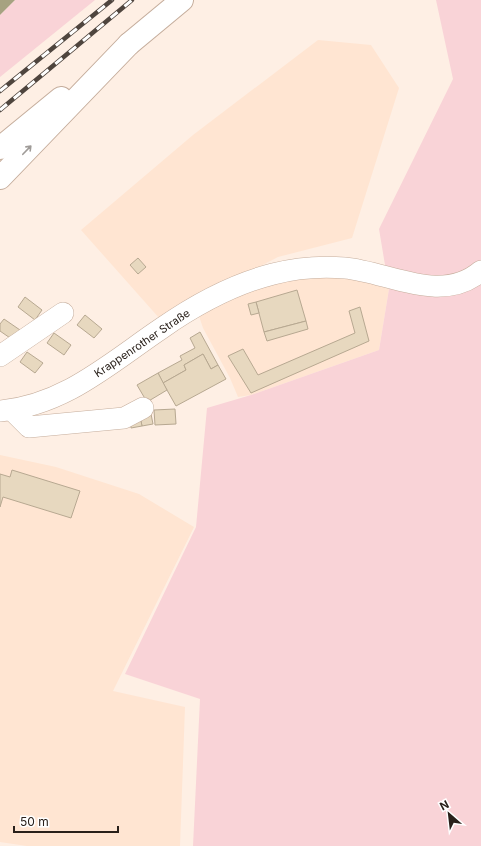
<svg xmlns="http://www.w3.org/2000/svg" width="481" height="846" font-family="Inter,sans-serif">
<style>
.built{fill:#ffe5d2}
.green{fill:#f9d3d7}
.water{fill:#a6a281}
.building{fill:#e7d8bf;stroke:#b7a891}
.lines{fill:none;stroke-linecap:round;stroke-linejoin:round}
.minor-casing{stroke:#c5ad9c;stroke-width:22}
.major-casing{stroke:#c5ad9c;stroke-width:24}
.highway-casing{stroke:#c5ad9c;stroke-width:24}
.minor{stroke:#fff;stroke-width:21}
.major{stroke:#fff;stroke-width:22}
.highway{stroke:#fff;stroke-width:22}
.rail-casing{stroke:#4f453e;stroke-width:4.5}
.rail{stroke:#fff;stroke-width:3;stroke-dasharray:9;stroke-linecap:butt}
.oneway{stroke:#9f9b98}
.labels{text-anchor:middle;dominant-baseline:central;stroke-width:4;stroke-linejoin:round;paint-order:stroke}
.street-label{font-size:11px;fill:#29201a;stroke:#fff}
</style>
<rect width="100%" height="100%" fill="#feefe4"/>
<!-- built -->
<g class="built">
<polygon points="318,40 371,45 399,88 352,238 278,257 160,319 81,230 193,135"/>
<polygon points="295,275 328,275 359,280 389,289 379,350 251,395 238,397 230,378 203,328 199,316 254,287"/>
<polygon points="0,455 56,467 139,494 194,527 113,691 185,707 180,846 27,846 0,842"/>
</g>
<!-- green -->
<g class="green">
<polygon points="15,0 95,0 0,77 0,15"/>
<polygon points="436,0 481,0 481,846 193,846 200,699 125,674 196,527 207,408 251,395 379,350 389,289 379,229 453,79"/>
</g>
<!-- water -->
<polygon class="water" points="0,0 15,0 0,15"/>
<!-- building -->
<g class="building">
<polygon points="138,258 146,267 138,274 130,265"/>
<polygon points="297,290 306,321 264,332 256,302"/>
<polygon points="25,297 42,310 35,320 18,307"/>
<polygon points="256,302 259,313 251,315 248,304"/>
<polygon points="360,307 369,341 251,393 228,356 243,349 258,375 355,333 349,311"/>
<polygon points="85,315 102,329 94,338 77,325"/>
<polygon points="4,319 20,330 13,340 0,331 0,324"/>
<polygon points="306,321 308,329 267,341 264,332"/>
<polygon points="200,332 218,365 211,369 203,354 184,365 186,370 163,383 158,373 182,360 180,356 195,348 190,338"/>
<polygon points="54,333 71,345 64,355 47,343"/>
<polygon points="27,352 43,363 35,373 20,362"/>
<polygon points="203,354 211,369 218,365 226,379 176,406 163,383 186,370 184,365"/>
<polygon points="158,373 167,390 147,402 137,385"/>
<polygon points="175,409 176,424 155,425 154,410"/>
<polygon points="151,414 153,424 142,426 140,416"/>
<polygon points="140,416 142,426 131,428 130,418"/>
<polygon points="12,470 80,491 71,518 3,497 0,507 0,474 10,477"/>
</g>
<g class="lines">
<defs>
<g id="minor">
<polyline points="0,356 63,313"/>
<polyline points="12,410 29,427 124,418 143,408"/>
<path d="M0 411C65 405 110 363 162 328 195 305 234 284 273 274 296 268 321 266 345 268 389 272 441 305 481 271"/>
</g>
<polyline id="major" points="129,44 182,0"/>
<g id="highway">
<polyline points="0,148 61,98"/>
<polyline points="0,178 129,44"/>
</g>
</defs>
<!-- minor casing -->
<use href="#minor" class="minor-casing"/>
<!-- major casing -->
<use href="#major" class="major-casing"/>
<!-- highway casing -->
<use href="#highway" class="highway-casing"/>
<!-- minor -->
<use href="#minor" class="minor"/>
<!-- major -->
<use href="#major" class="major"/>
<!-- highway -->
<use href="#highway" class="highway"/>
<defs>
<g id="rail">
<polyline points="0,91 112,0"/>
<polyline points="0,110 132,0"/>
</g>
</defs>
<!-- rail casing -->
<use href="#rail" class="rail-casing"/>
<!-- rail -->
<use href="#rail" class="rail"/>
</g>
<!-- one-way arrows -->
<defs><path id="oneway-shaft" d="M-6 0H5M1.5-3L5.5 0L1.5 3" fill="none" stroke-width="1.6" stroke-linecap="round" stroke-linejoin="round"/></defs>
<use class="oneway" href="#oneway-shaft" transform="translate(27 150) rotate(-46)"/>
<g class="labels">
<!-- street labels -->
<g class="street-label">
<text transform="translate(142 343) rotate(-34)">Krappenrother Straße</text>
</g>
</g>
<!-- north arrow -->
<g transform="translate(449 814) rotate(332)" stroke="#ffffff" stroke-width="3" paint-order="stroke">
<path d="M0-3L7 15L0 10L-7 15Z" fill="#29201a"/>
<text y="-6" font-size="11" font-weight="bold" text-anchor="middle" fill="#29201a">N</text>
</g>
<!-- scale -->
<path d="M14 826v6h104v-6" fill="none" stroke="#29201a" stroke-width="2"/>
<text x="20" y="826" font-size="12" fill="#29201a" stroke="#ffffff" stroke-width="3" paint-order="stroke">50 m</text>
</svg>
